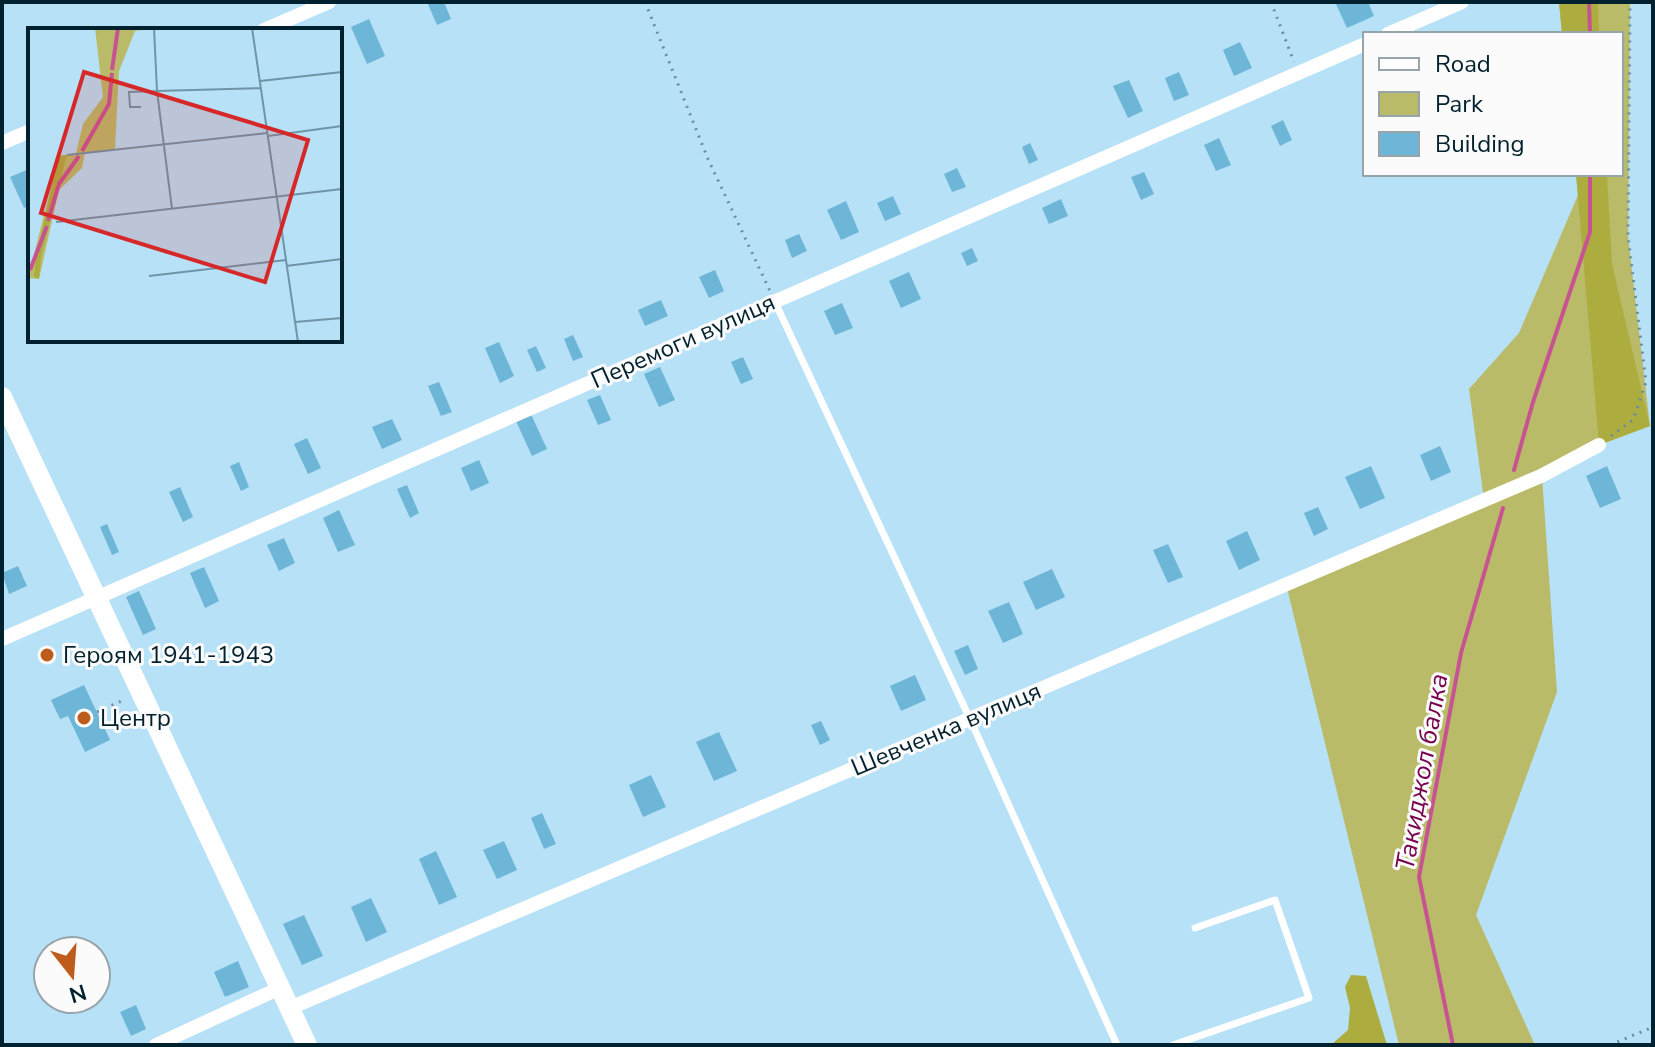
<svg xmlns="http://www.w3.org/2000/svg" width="1655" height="1047" font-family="'Nunito Sans',sans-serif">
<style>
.green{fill:#babb69}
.forest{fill:#adad3f}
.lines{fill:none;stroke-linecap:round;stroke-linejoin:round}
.stream{stroke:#c85392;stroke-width:4}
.building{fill:#6db6d8}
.path{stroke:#688d9f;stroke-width:3;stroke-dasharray:2 6;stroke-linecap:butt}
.lane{stroke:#fff;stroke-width:7}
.street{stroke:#fff;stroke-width:14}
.secondary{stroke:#fff;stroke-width:20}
.poi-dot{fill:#be5d1b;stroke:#fbfbfb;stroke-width:3}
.labels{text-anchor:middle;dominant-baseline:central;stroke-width:6;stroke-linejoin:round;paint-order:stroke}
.street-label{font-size:24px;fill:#02212e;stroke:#fbfbfb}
.poi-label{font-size:24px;fill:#02212e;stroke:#fbfbfb;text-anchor:start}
.water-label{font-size:26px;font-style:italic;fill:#76014d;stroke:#fbfbfb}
.inset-river{fill:none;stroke:#c85392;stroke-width:4}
.inset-road{fill:none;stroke:#6f94a6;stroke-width:2}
.view{fill:#d62828;fill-opacity:0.15;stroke:#d62828;stroke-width:4}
.inset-edge{fill:none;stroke:#02212e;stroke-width:4}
</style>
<rect width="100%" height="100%" fill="#b7e1f6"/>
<!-- green -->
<polygon class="green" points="1559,2 1630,2 1628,236 1650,426 1599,445 1542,476 1557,692 1476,915 1535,1045 1399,1045 1286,584 1484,500 1469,389 1519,333 1578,195 1576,174 1621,174 1621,34 1562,34"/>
<!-- forest -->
<g class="forest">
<polygon points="1559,2 1598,2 1599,34 1562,34"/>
<polygon points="1576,174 1607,174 1612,264 1650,426 1599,445"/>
<polygon points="1351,975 1366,976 1387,1045 1326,1045 1332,1044 1348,1030 1350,1008 1345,987"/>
</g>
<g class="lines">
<!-- stream -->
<g class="stream">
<polyline points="1589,2 1590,34"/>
<polyline points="1514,470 1533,402 1590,232 1590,174"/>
<polyline points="1453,1045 1419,877 1461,653 1503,508"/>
</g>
</g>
<!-- building -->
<g class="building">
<polygon points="427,2 444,2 451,19 437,25"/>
<polygon points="1335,2 1368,2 1374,16 1347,28"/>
<polygon points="369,19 385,56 367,64 351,27"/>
<polygon points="1240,42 1252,68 1234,76 1223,50"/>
<polygon points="1179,72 1189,95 1174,101 1165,78"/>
<polygon points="1129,80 1143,111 1128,118 1113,86"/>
<polygon points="1283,120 1292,140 1280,146 1271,126"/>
<polygon points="1219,138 1231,165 1216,171 1204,145"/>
<polygon points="1030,143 1038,160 1029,164 1022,147"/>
<polygon points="957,168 966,187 952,192 944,174"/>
<polygon points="29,169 30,205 24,208 10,177"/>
<polygon points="1144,172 1154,194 1141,200 1131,177"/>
<polygon points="893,196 901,214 885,221 877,203"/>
<polygon points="1061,199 1068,216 1049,224 1042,208"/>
<polygon points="846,201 859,232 841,240 827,210"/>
<polygon points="799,234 807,251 792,258 785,240"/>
<polygon points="972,248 978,261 967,266 961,253"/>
<polygon points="715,270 724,291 709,298 699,277"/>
<polygon points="909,272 921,299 901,308 889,281"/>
<polygon points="661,300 668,316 645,326 638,310"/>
<polygon points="842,303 853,328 835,335 824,311"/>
<polygon points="573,335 583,357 573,361 564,339"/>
<polygon points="499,342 514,376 500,383 485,348"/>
<polygon points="536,346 546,368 537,372 527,350"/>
<polygon points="743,357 753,379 741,384 731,362"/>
<polygon points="660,367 675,400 659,407 644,374"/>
<polygon points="439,382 452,412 441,416 428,386"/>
<polygon points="600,395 611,420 598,425 587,400"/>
<polygon points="530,412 547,449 532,456 515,419"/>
<polygon points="392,419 402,440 382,449 372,427"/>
<polygon points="307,438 321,468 308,474 294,444"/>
<polygon points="1440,446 1451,472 1431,481 1420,455"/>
<polygon points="479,460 489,483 471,491 461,468"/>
<polygon points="239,462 249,487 241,491 230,466"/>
<polygon points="1371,466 1385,498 1360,509 1345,477"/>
<polygon points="1607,466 1621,499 1600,508 1586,476"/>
<polygon points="407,485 419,513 410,518 397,489"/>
<polygon points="180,487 193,517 183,522 169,492"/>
<polygon points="1318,507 1328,529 1314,536 1304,513"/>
<polygon points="339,510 355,545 338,552 323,518"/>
<polygon points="107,524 119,552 112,555 100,527"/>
<polygon points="1247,531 1260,560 1239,570 1226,541"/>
<polygon points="284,538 295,563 279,571 267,545"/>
<polygon points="1168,544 1183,577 1168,583 1153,550"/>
<polygon points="18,566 27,586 9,594 2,573"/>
<polygon points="204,567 219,601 205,608 190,573"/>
<polygon points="1052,569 1065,597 1036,610 1023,582"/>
<polygon points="139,591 156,629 143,635 126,597"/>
<polygon points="1009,602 1023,634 1003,643 988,611"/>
<polygon points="968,645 978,669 965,675 954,651"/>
<polygon points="915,675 926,700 901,711 890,686"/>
<polygon points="84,685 110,740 85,752 68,716 60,719 51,700"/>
<polygon points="821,721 830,740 820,745 811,725"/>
<polygon points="719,732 737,771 714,781 696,742"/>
<polygon points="651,775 666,807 643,817 629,785"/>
<polygon points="542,813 556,844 544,849 531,818"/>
<polygon points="504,841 517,870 497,879 483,850"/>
<polygon points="436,851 457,897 439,905 419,859"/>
<polygon points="371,898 387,932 366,942 351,907"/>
<polygon points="304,915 323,956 302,965 283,924"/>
<polygon points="238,961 249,987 225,997 214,972"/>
<polygon points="136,1005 146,1029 131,1036 120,1012"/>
</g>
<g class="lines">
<!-- path -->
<g class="path">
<polyline points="645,2 708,159 770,291"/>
<polyline points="1271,2 1294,62"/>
<polyline points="1611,436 1633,420 1646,382 1628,236 1630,2"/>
<polyline points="97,712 126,699"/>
<polyline points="1610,1045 1653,1027"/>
</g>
<!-- lane -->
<g class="lane">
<polyline points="775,302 970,719 1117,1045"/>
<polyline points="1173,1045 1309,998 1275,900 1195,928"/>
</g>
<!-- street -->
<g class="street">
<polyline points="264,30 329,2"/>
<polyline points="1388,34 1462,2"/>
<polyline points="2,143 30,131"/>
<polyline points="2,639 1365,44"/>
<polyline points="290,1008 1541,476 1599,445"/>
<polyline points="156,1045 280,988"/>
</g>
<!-- secondary -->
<polyline class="secondary" points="2,397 307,1045"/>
</g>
<!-- markers -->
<g class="poi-dot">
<circle cx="47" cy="655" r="8"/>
<circle cx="84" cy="718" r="8"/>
</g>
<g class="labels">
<!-- street labels -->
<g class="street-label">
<text transform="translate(683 341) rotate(-24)">Перемоги вулиця</text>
<text transform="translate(946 729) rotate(-23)">Шевченка вулиця</text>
</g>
<!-- poi labels -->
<g class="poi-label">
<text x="63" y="655">Героям 1941-1943</text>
<text x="100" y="718">Центр</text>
</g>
<!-- water labels -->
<g class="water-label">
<text transform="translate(1422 772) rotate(-80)">Такиджол балка</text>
</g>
</g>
<!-- overview -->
<g transform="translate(28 28)">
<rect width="314" height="314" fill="#b7e1f6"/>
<path d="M67 0H126L107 3 91 43 87 121 57 125 54 140 31 162 11 251 0 250 31 128 48 125 55 96 75 69Z" fill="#babb69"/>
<path d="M39 127 13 229 11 251 6 248 8 229 31 128Z" fill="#adad3f"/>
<path class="inset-river" d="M84 42 90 0M54 123 81 76 84 45M20 193 31 156 51 128M2 242 19 198"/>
<path class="inset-road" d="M126 0 129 63 233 60M224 0 270 314M232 53 314 44M113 79H102L101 64 129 63 144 181M240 108 314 98M39 127 239 105M28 194 314 161M258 238 314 231M121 248 258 232M267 294 314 290"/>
<path class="view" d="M56 44 280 112 237 254 13 185Z"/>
<rect width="314" height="314" class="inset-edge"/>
</g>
<!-- border -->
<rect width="1655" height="1047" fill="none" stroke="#02212e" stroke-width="8"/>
<!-- legend -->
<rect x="1363" y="32" width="260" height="144" fill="#fbfbfb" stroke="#97a4a9" stroke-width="2"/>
<rect x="1379" y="58" width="40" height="12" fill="#ffffff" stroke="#97a4a9" stroke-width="2"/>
<text x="1435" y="72" font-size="24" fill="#02212e">Road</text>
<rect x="1379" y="92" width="40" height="24" fill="#babb69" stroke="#97a4a9" stroke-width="2"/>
<text x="1435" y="112" font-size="24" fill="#02212e">Park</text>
<rect x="1379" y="132" width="40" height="24" fill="#6db6d8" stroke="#97a4a9" stroke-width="2"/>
<text x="1435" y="152" font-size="24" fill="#02212e">Building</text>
<!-- north arrow -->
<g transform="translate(72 975) rotate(163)"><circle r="38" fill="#fbfbfb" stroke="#97a4a9" stroke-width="2"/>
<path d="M0-6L14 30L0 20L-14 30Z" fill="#be5d1b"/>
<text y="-12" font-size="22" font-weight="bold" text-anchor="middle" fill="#02212e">N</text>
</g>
</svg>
